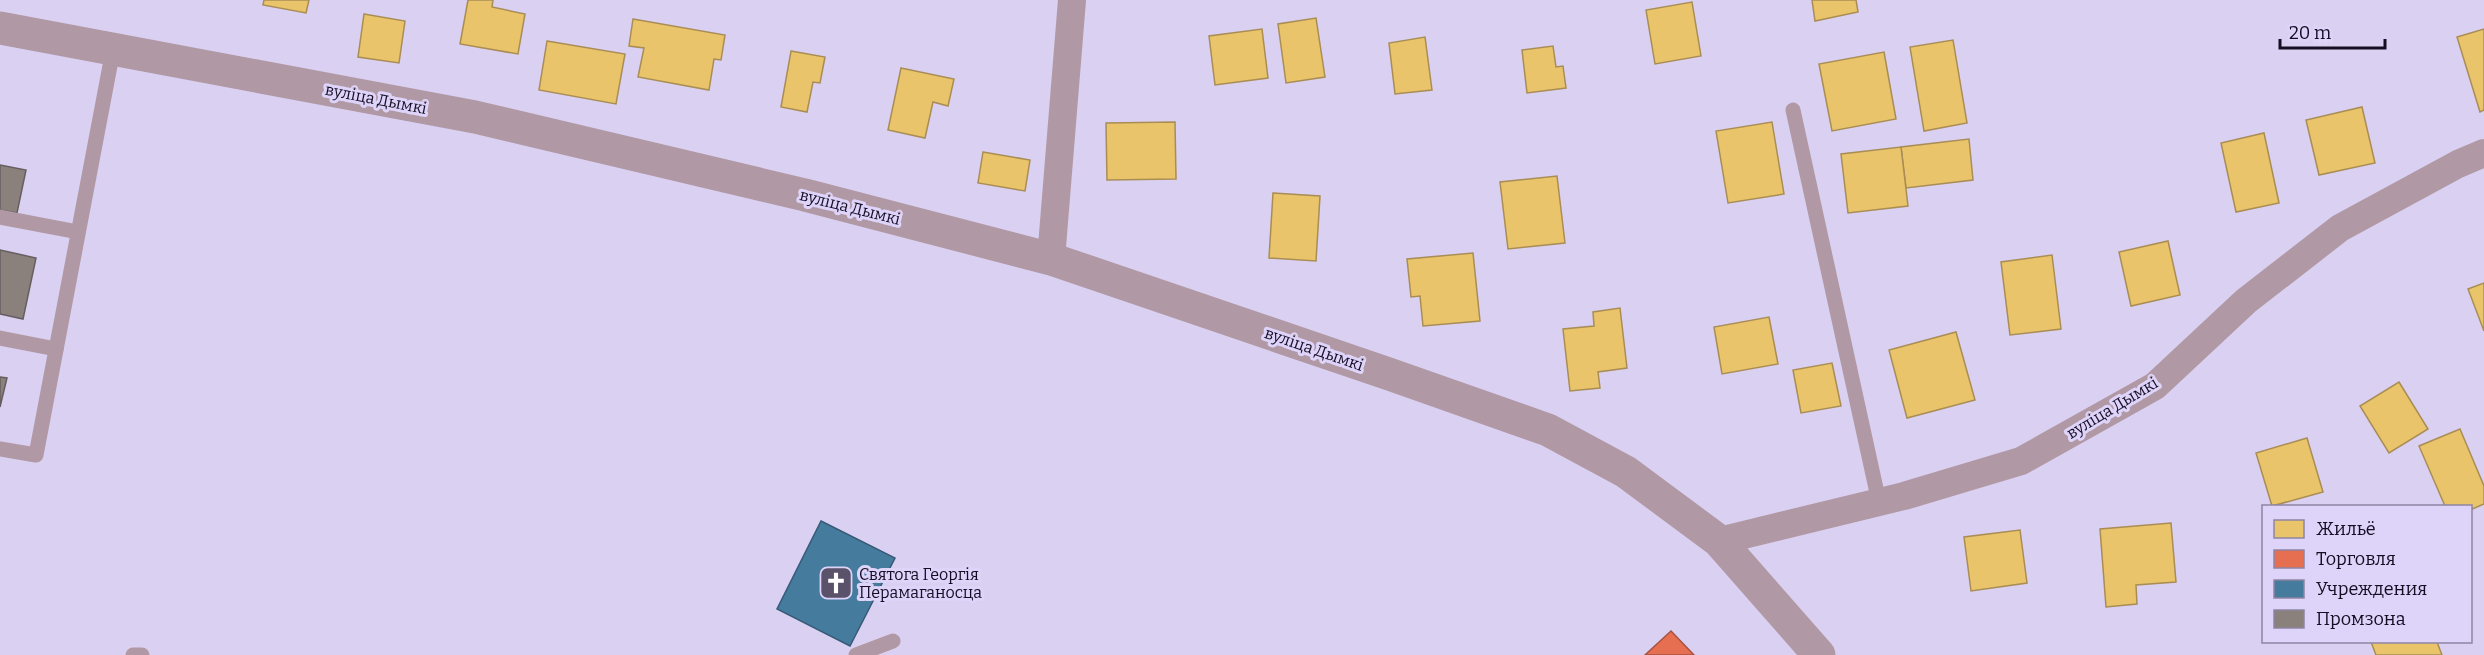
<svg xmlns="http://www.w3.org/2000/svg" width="2484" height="655" font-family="Bitter,serif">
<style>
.homes{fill:#e9c46a;stroke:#a98d55;stroke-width:1.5}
.shops{fill:#e76f51;stroke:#a85243;stroke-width:1.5}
.public{fill:#457b9d;stroke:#375a78;stroke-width:1.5}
.industry{fill:#8a817c;stroke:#675e61;stroke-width:1.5}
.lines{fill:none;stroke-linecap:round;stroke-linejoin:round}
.service{stroke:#b098a4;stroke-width:15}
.minor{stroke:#b098a4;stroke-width:28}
.tertiary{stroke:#b098a4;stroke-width:33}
.labels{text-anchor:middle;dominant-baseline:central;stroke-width:6;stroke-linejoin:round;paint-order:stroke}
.street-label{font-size:16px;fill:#150d23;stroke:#ded4f9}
.poi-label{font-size:16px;fill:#150d23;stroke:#ded4f9;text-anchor:start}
</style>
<rect width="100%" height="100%" fill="#dad0f1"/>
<!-- homes -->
<g class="homes">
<polygon points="264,0 309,0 306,13 263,5"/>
<polygon points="468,0 493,0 492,7 525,14 518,54 460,44"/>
<polygon points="1812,0 1856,0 1858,12 1815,21"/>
<polygon points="1692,2 1701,56 1655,64 1646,10"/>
<polygon points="364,14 405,21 399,63 358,57"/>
<polygon points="1316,18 1325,77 1286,83 1278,24"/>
<polygon points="633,19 725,35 721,60 714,59 709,90 638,77 644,48 629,46"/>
<polygon points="1262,29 1268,78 1215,85 1209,36"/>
<polygon points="2484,29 2484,110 2480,112 2457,37"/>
<polygon points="1425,37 1432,90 1395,94 1389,43"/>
<polygon points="1953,40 1967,123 1924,131 1910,47"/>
<polygon points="547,41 625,54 616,104 539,90"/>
<polygon points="1553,46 1556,67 1563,66 1566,88 1527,93 1522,50"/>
<polygon points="791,51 825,57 820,83 813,82 807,112 781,107"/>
<polygon points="1884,52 1896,119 1832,131 1819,64"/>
<polygon points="901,68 954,79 948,106 933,102 925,138 888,130"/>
<polygon points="2362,107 2375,163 2319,175 2306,120"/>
<polygon points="1175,122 1176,179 1107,180 1106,123"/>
<polygon points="1772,122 1784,194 1728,203 1716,131"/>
<polygon points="2264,133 2279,203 2236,212 2221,143"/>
<polygon points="1969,139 1973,180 1906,188 1901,147"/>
<polygon points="1901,147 1908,206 1848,213 1841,154"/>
<polygon points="983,152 1030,160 1025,191 978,183"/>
<polygon points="1557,176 1565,243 1508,249 1500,182"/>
<polygon points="1273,193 1320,196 1316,261 1269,258"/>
<polygon points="2168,241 2180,295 2131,306 2119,252"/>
<polygon points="1473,253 1480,321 1423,326 1420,296 1411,297 1407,259"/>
<polygon points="2052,255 2061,329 2010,335 2001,262"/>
<polygon points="2484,283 2484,331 2468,289"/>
<polygon points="1620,308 1627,368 1598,372 1600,388 1570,391 1563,329 1594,326 1593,312"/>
<polygon points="1769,317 1778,364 1722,374 1714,327"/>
<polygon points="1956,332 1975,400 1907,418 1889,350"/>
<polygon points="1832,363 1841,406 1801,413 1793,370"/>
<polygon points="2399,382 2428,429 2389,453 2360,406"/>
<polygon points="2460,429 2484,486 2484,504 2470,510 2470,506 2445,506 2419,446"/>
<polygon points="2307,438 2323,492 2272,506 2256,453"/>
<polygon points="2171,523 2176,582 2136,585 2137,604 2106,607 2100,529"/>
<polygon points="2020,530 2027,583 1971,591 1964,537"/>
<polygon points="2371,642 2437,642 2442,655 2376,655"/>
</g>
<!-- shops -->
<polygon class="shops" points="1671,631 1694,655 1645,655"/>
<!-- public -->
<polygon class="public" points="821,521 895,558 850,646 777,609"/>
<!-- industry -->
<g class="industry">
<polygon points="0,165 26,170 17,213 0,210"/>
<polygon points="0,250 36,258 23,319 0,314"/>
<polygon points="0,377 7,378 0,407"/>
</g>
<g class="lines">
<!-- service -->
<g class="service">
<polyline points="1793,110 1879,502"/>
<polyline points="0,217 78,232"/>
<polyline points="0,338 56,349"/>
<polyline points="0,449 36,455 113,50"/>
<polyline points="133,655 142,655"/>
<polyline points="856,655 893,641"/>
</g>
<!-- minor -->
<g class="minor">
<polyline points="1051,259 1072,0"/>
<polyline points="1719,541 1904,496 2021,461 2155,386 2246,301 2340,228 2458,164 2484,153"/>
</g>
<!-- tertiary -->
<polyline class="tertiary" points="0,28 475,117 805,195 1051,259 1389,374 1548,430 1626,472 1719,541 1819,655"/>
</g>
<!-- icons -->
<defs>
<symbol id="church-square" viewBox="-11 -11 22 22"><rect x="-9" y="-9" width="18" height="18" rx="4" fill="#5a516b" stroke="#ded4f9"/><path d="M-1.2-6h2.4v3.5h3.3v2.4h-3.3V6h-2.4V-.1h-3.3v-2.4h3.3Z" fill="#fff"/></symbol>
</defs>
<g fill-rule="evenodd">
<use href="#church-square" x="817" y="564" width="38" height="38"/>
</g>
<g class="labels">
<!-- street labels -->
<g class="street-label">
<text transform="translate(376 99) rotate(11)">вуліца Дымкі</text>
<text transform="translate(850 207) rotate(14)">вуліца Дымкі</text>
<text transform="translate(1314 349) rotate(19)">вуліца Дымкі</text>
<text transform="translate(2112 408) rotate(-31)">вуліца Дымкі</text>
</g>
<!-- poi labels -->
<g class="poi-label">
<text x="859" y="574">Святога Георгія<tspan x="859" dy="18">Перамаганосца</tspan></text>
</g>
</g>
<!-- legend -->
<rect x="2262" y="505" width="210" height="138" fill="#ded4f9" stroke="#8e84a3" stroke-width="1.5"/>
<rect x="2274" y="520" width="30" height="18" fill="#e9c46a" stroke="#8e84a3" stroke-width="1.5"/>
<text x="2316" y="535" font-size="18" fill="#150d23">Жильё</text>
<rect x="2274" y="550" width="30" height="18" fill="#e76f51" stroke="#8e84a3" stroke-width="1.5"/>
<text x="2316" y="565" font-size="18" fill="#150d23">Торговля</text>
<rect x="2274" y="580" width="30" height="18" fill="#457b9d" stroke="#8e84a3" stroke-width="1.5"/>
<text x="2316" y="595" font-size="18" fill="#150d23">Учреждения</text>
<rect x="2274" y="610" width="30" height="18" fill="#8a817c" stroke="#8e84a3" stroke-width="1.5"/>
<text x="2316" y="625" font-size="18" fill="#150d23">Промзона</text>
<!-- scale -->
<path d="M2280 39v9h105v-9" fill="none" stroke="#150d23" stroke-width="3"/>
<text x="2289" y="39" font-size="18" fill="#150d23" stroke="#ded4f9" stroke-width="4.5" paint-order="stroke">20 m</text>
</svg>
